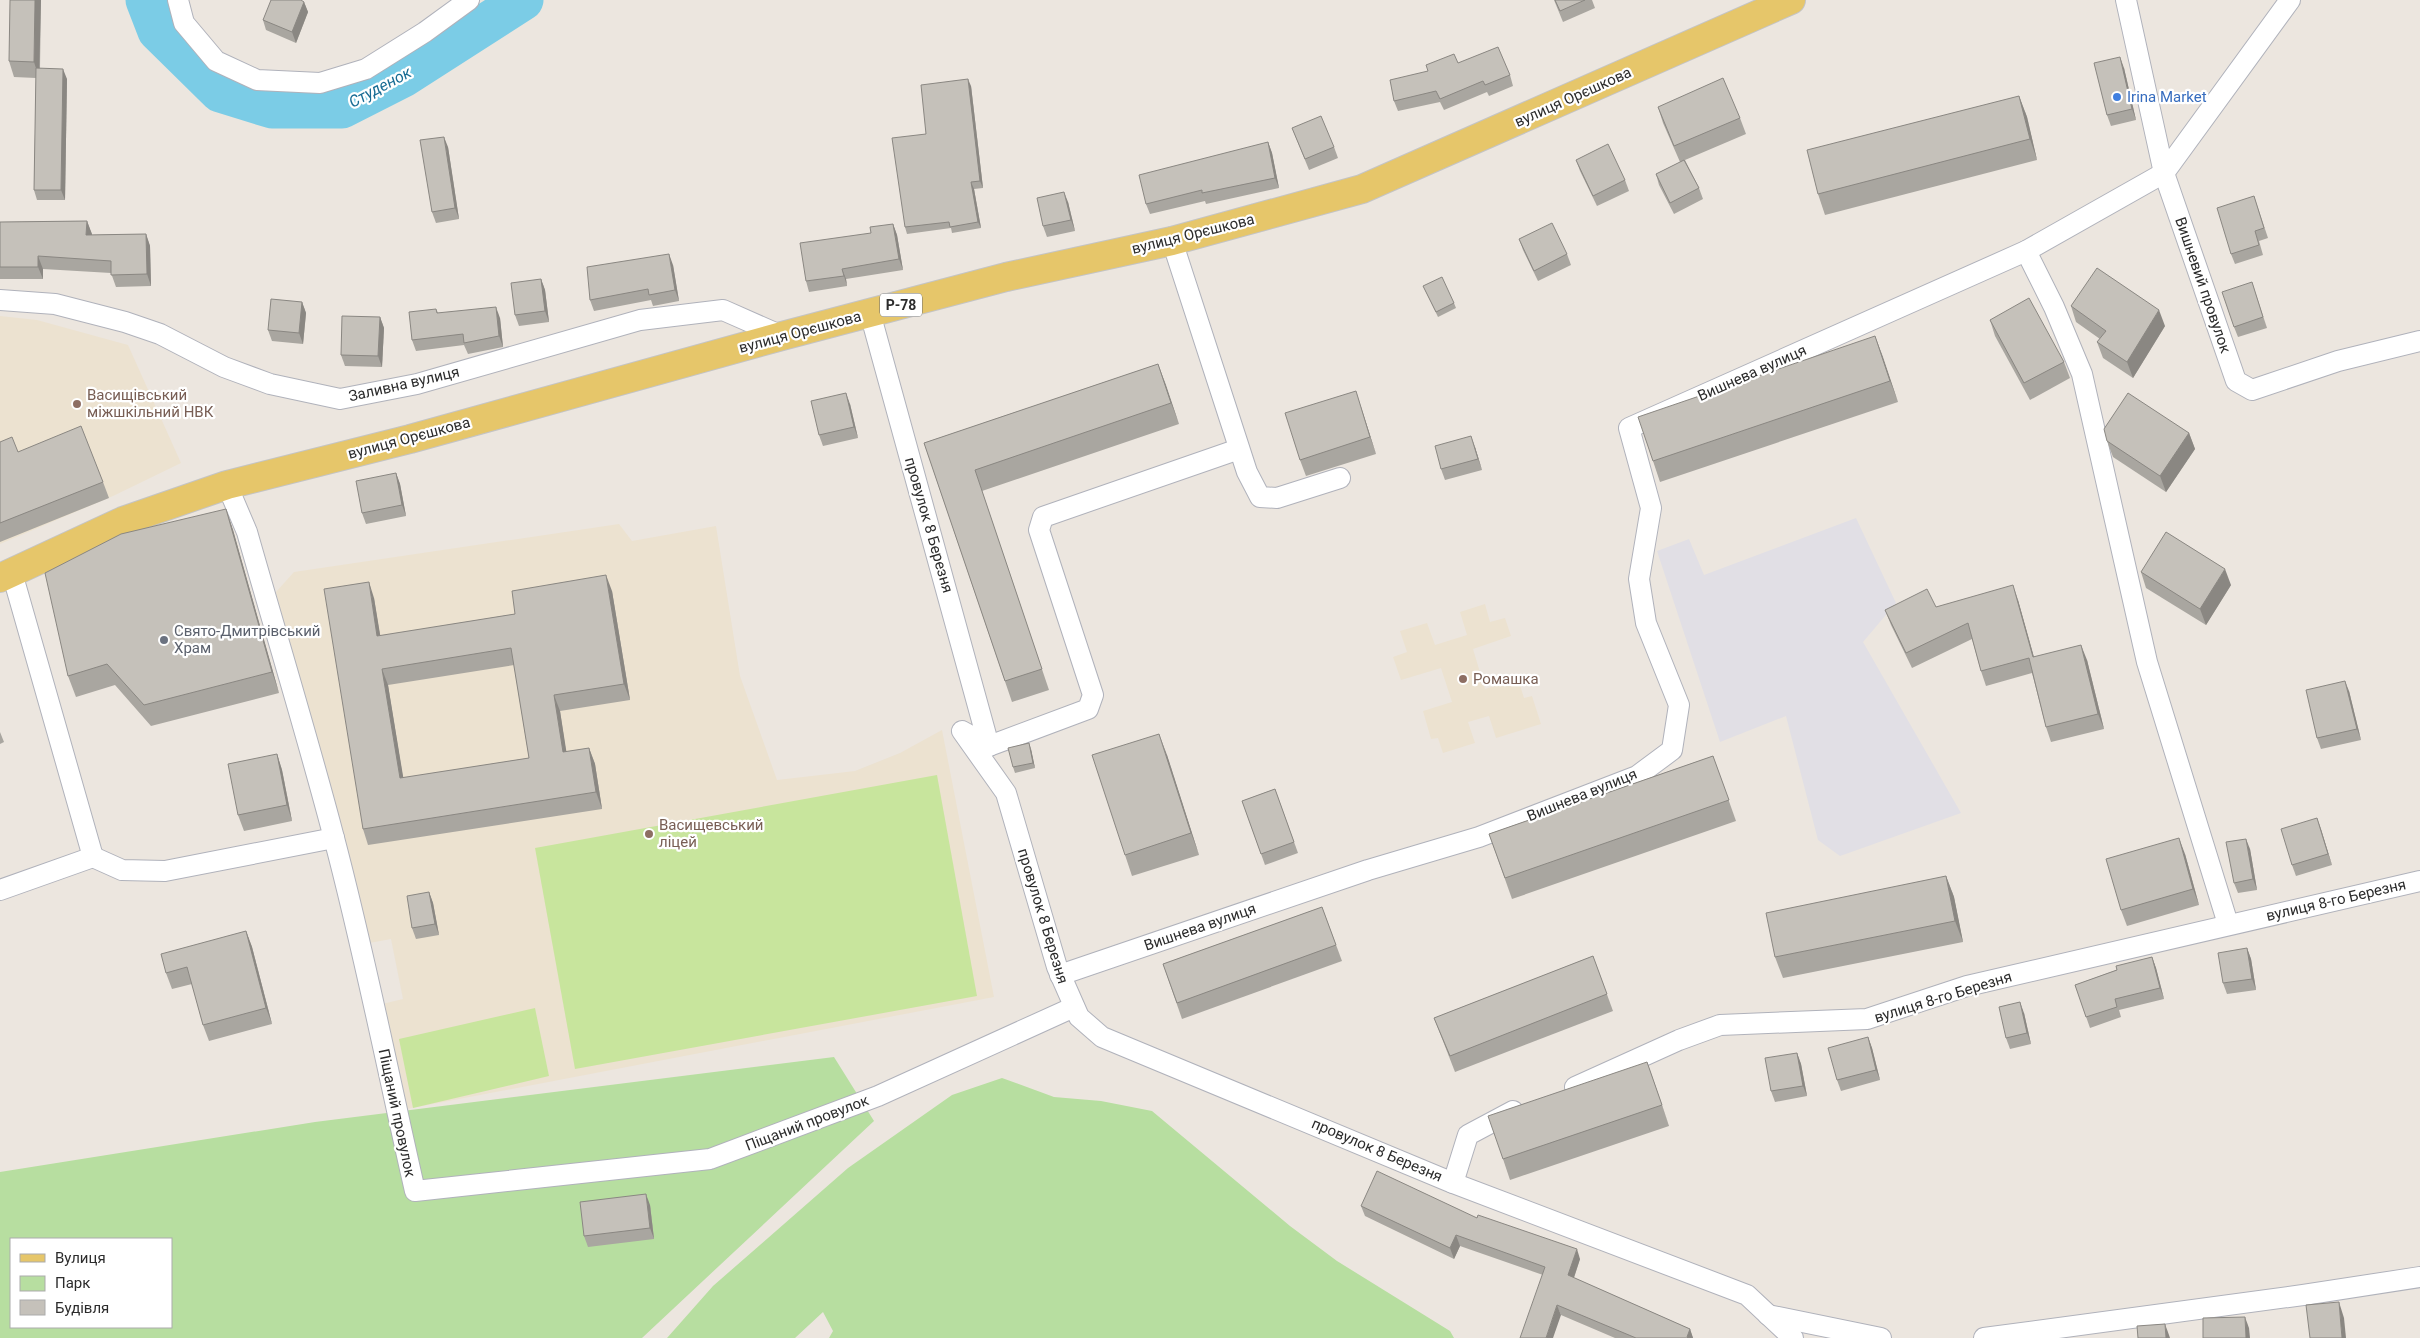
<svg xmlns="http://www.w3.org/2000/svg" width="2420" height="1338" font-family="Roboto,sans-serif">
<style>
.industrial{fill:#e1dfe5}
.education{fill:#ece2d0}
.green{fill:#b7dea0;fill-rule:evenodd}
.pitch{fill:#c8e59d}
.lines{fill:none;stroke-linecap:round;stroke-linejoin:round}
.river{stroke:#7bcce6;stroke-width:41}
.street-casing{stroke:#b0b2bb;stroke-width:22}
.primary-casing{stroke:#c4c4c4;stroke-width:30}
.street{stroke:#fff;stroke-width:20}
.primary{stroke:#e6c66a;stroke-width:28}
.wall{fill:#a9a6a0;fill-rule:evenodd}
.shaded-wall{fill:#8a8782}
.building{fill:#c5c1ba;stroke:#8a8782;fill-rule:evenodd}
.shop-dot{fill:#3f7fe0;stroke:#fff;stroke-width:2}
.education-dot{fill:#8d6e63;stroke:#fff;stroke-width:2}
.worship-dot{fill:#6b7280;stroke:#fff;stroke-width:2}
.labels{text-anchor:middle;dominant-baseline:central;stroke-width:4.5;stroke-linejoin:round;paint-order:stroke}
.shield{fill:#fff;stroke:#6b6b6b;stroke-width:1}
.shield-label{font-size:14px;font-weight:bold;fill:#2c2c2c}
.street-label{font-size:15px;fill:#2c2c2c;stroke:#fff}
.shop-label{font-size:15px;fill:#366cbe;stroke:#fff;text-anchor:start}
.education-label{font-size:15px;fill:#785e54;stroke:#fff;text-anchor:start}
.worship-label{font-size:15px;fill:#5b616d;stroke:#fff;text-anchor:start}
.water-label{font-size:16px;font-style:italic;fill:#186c94;stroke:#fff}
</style>
<rect width="100%" height="100%" fill="#ece6df"/>
<!-- industrial -->
<polygon class="industrial" points="1856,518 1896,603 1863,642 1961,813 1840,856 1818,840 1786,716 1720,742 1657,551 1689,539 1704,575"/>
<!-- education -->
<g class="education">
<polygon points="0,316 37,320 128,345 181,463 113,496 0,544"/>
<polygon points="619,524 632,541 716,526 740,676 777,780 855,771 900,753 942,730 994,997 396,1111 378,1005 403,999 391,939 364,944 276,592 294,572"/>
<polygon points="1485,604 1490,622 1505,618 1511,636 1473,649 1485,689 1518,679 1524,698 1532,696 1541,724 1496,738 1489,716 1468,722 1475,743 1443,753 1438,738 1431,739 1423,711 1452,702 1441,668 1401,680 1393,657 1407,652 1400,631 1427,623 1435,645 1467,635 1460,612"/>
</g>
<!-- green -->
<g class="green">
<path d="M834 1057 874 1121 642 1338H0V1172L315 1122ZM11 1239H171V1327H11Z"/>
<polygon points="1002,1078 1054,1097 1101,1101 1152,1111 1290,1226 1337,1261 1450,1331 1454,1338 829,1338 833,1331 823,1312 795,1338 667,1338 713,1286 848,1168 952,1095"/>
</g>
<!-- pitch -->
<g class="pitch">
<polygon points="937,775 977,996 575,1069 535,848"/>
<polygon points="535,1008 549,1076 413,1108 399,1039"/>
</g>
<g class="lines">
<!-- river -->
<polyline class="river" points="146,0 158,31 220,92 272,108 342,108 403,77 523,0"/>
<defs>
<g id="street">
<polyline points="178,0 184,23 216,61 257,80 320,83 366,69 425,32 469,0"/>
<polyline points="2126,0 2164,173 2236,381 2252,390 2338,361 2420,341"/>
<polyline points="1172,241 1247,472 1260,497 1277,498 1340,478"/>
<polyline points="2026,251 2054,307 2082,374 2147,662 2228,924"/>
<polyline points="0,300 55,304 125,322 160,334 224,367 270,384 340,399 417,384 640,320 723,310 782,336"/>
<polyline points="870,313 989,746 962,731 1006,793 1057,967 1079,1017 1102,1037 1453,1183 1747,1295 1793,1338"/>
<path d="M227 485 247 532C276 634 307 735 334 838 365 955 388 1073 415 1191L710 1159 878 1096 1074 1007"/>
<polyline points="989,746 1088,709 1093,695 1039,530 1043,517 1239,449"/>
<polyline points="93,857 122,870 165,871 334,838"/>
<polyline points="0,890 93,857 12,573"/>
<polyline points="1060,975 1368,870 1479,837 1637,776 1672,750 1679,705 1646,623 1639,579 1651,508 1629,428 2026,251 2164,173 2290,0"/>
<polyline points="1575,1087 1679,1040 1720,1025 1867,1019 1967,986 2420,881"/>
<polyline points="1453,1183 1468,1135 1513,1111"/>
<polyline points="1768,1315 1881,1338"/>
<polyline points="1984,1338 2303,1295 2420,1277"/>
</g>
<polyline id="primary" points="0,578 123,521 227,485 410,439 782,336 1006,277 1172,241 1362,189 1791,0"/>
</defs>
<!-- street casing -->
<use href="#street" class="street-casing"/>
<!-- primary casing -->
<use href="#primary" class="primary-casing"/>
<!-- street -->
<use href="#street" class="street"/>
<!-- primary -->
<use href="#primary" class="primary"/>
</g>
<!-- wall -->
<g class="wall">
<polygon points="41,0 40,68 67,79 65,200 37,200 34,190 36,78 14,77 9,61"/>
<polygon points="1554,0 1592,0 1595,8 1563,22"/>
<polygon points="304,2 308,12 296,43 266,30 263,20"/>
<polygon points="1458,63 1510,75 1513,86 1489,96 1487,92 1444,110 1440,102 1398,111 1394,101 1428,71"/>
<polygon points="2124,68 2136,120 2111,126 2107,115"/>
<polygon points="971,86 983,188 974,189 981,228 952,233 951,228 907,234 905,227 926,134"/>
<polygon points="2019,96 2027,117 2037,160 1825,215 1818,194"/>
<polygon points="1658,107 1740,118 1746,134 1685,160 1699,188 1703,199 1674,214 1659,185 1656,174 1680,162 1663,123"/>
<polygon points="1292,128 1334,147 1338,158 1309,170"/>
<polygon points="1268,142 1272,153 1279,188 1206,204 1205,201 1150,214 1146,204"/>
<polygon points="448,147 459,219 436,223 432,212"/>
<polygon points="1576,160 1625,180 1629,191 1597,206 1580,171"/>
<polygon points="2254,196 2268,238 2259,241 2263,255 2235,264 2231,254"/>
<polygon points="1068,202 1075,231 1047,237 1043,226"/>
<polygon points="87,221 92,235 146,234 150,246 151,286 116,287 111,273 43,269 43,279 0,279 0,222"/>
<polygon points="893,224 897,235 903,270 846,279 847,286 809,292 806,281 871,233"/>
<polygon points="1519,239 1567,254 1571,265 1538,281 1523,250"/>
<polygon points="673,265 679,301 653,306 651,300 594,311 590,300"/>
<polygon points="541,279 545,290 549,322 519,326 515,315"/>
<polygon points="2252,282 2267,328 2238,337 2234,327"/>
<polygon points="1423,286 1454,303 1456,308 1438,317"/>
<polygon points="302,302 306,313 303,344 272,341 268,330"/>
<polygon points="2071,306 2165,326 2133,378 2103,358 2097,342 2100,339 2076,322"/>
<polygon points="436,309 438,313 500,318 503,347 468,354 464,345 416,351 412,340"/>
<polygon points="380,317 384,328 382,367 345,366 341,355"/>
<polygon points="1990,320 2064,362 2070,378 2030,400 1995,336"/>
<polygon points="1875,336 1898,402 1660,482 1653,461"/>
<polygon points="1158,364 1179,424 982,491 1049,690 1012,702 924,443"/>
<polygon points="850,404 858,438 823,446 819,435"/>
<polygon points="1361,407 1376,454 1306,476 1300,460"/>
<polygon points="2189,433 2195,449 2166,492 2113,457 2107,441"/>
<polygon points="0,442 18,452 103,482 109,498 0,542"/>
<polygon points="1475,447 1482,470 1445,480 1441,469"/>
<polygon points="396,473 400,484 406,516 366,524 362,513"/>
<polygon points="226,509 233,530 279,693 151,726 115,685 76,697 68,676"/>
<polygon points="2141,572 2231,585 2206,625 2146,588"/>
<path d="M612 591 630 700 560 711 566 752 589 748 595 764 602 809 368 845 363 829 374 598 380 636 515 614ZM514 665 529 758 403 778 388 685Z"/>
<polygon points="2018,600 2034,657 2087,660 2104,729 2051,742 2046,727 2032,673 1986,686 1981,671 1972,639 1912,668 1891,625 1885,610 1936,607"/>
<polygon points="2349,691 2361,740 2321,749 2317,738"/>
<polygon points="0,732 4,742 0,744"/>
<polygon points="1031,749 1035,768 1015,773 1013,767"/>
<polygon points="277,754 282,770 292,821 244,831 238,815"/>
<polygon points="1167,755 1199,855 1132,876 1125,855"/>
<polygon points="1713,756 1736,821 1512,899 1489,834"/>
<polygon points="1275,789 1298,853 1265,865 1242,801"/>
<polygon points="2317,818 2332,865 2296,876 2292,865"/>
<polygon points="2250,849 2257,890 2238,893 2234,883"/>
<polygon points="2185,854 2199,905 2127,926 2121,910"/>
<polygon points="1946,876 1954,897 1963,942 1783,978 1775,957"/>
<polygon points="429,892 433,903 439,935 416,939 412,928"/>
<polygon points="1322,907 1342,961 1182,1019 1163,964"/>
<polygon points="246,931 252,947 272,1024 209,1041 203,1025 192,984 172,989 166,973"/>
<polygon points="2247,948 2251,959 2256,990 2227,994 2223,983"/>
<polygon points="1593,956 1613,1011 1455,1072 1434,1018"/>
<polygon points="2152,957 2156,968 2164,999 2119,1010 2121,1017 2090,1028 2075,985"/>
<polygon points="2024,1013 2031,1044 2010,1049 2006,1038"/>
<polygon points="1868,1037 1872,1048 1880,1080 1841,1091 1837,1080"/>
<polygon points="1797,1053 1801,1064 1807,1096 1775,1102 1771,1091"/>
<polygon points="1647,1062 1669,1126 1510,1180 1503,1159"/>
<polygon points="650,1205 654,1239 588,1247 584,1236"/>
<polygon points="1361,1206 1477,1218 1580,1259 1574,1278 1690,1329 1693,1338 1615,1338 1561,1315 1543,1275 1460,1246 1454,1259 1365,1216"/>
</g>
<!-- shaded-wall -->
<g class="shaded-wall">
<polygon points="35,0 41,0 39,78 34,62"/>
<polygon points="304,2 308,12 296,43 292,32"/>
<polygon points="2120,57 2124,68 2136,120 2132,109"/>
<polygon points="63,69 67,79 65,200 61,190"/>
<polygon points="968,79 971,86 983,188 980,181"/>
<polygon points="2019,96 2027,117 2037,160 2030,139"/>
<polygon points="444,137 448,147 459,219 455,208"/>
<polygon points="1268,142 1272,153 1279,188 1275,178"/>
<polygon points="971,182 974,189 981,228 978,222"/>
<polygon points="1064,192 1068,202 1075,231 1071,220"/>
<polygon points="87,221 92,234 91,247 86,235"/>
<polygon points="893,224 897,235 903,270 899,259"/>
<polygon points="146,234 150,246 151,286 147,274"/>
<polygon points="669,254 673,265 679,301 675,290"/>
<polygon points="38,256 43,269 43,279 38,267"/>
<polygon points="842,269 846,279 847,286 844,276"/>
<polygon points="541,279 545,290 549,322 545,311"/>
<polygon points="302,302 306,313 303,344 299,333"/>
<polygon points="496,307 500,318 503,347 499,336"/>
<polygon points="2159,310 2165,326 2133,378 2127,362"/>
<polygon points="380,317 384,328 382,367 378,356"/>
<polygon points="1875,336 1883,357 1898,402 1890,381"/>
<polygon points="1158,364 1166,385 1179,424 1171,403"/>
<polygon points="1356,391 1361,407 1376,454 1370,437"/>
<polygon points="846,393 850,404 858,438 854,427"/>
<polygon points="2189,433 2195,449 2166,492 2160,476"/>
<polygon points="1471,436 1475,447 1482,470 1478,459"/>
<polygon points="396,473 400,484 406,516 402,505"/>
<polygon points="226,509 233,530 279,693 272,672"/>
<polygon points="2225,569 2231,585 2206,625 2200,609"/>
<polygon points="606,575 612,591 630,700 624,684"/>
<polygon points="369,582 374,598 383,652 377,636"/>
<polygon points="2013,585 2018,600 2038,672 2033,657"/>
<polygon points="2081,645 2087,660 2104,729 2098,714"/>
<polygon points="382,669 388,685 406,794 400,778"/>
<polygon points="2345,681 2349,691 2361,740 2357,729"/>
<polygon points="554,695 560,711 569,768 563,752"/>
<polygon points="1159,734 1167,755 1199,855 1191,833"/>
<polygon points="1029,743 1031,749 1035,768 1033,763"/>
<polygon points="589,748 595,764 602,809 596,792"/>
<polygon points="277,754 282,770 292,821 287,805"/>
<polygon points="2317,818 2321,829 2332,865 2328,854"/>
<polygon points="2179,838 2185,854 2199,905 2193,889"/>
<polygon points="2246,839 2250,849 2257,890 2253,879"/>
<polygon points="1946,876 1954,897 1963,942 1955,921"/>
<polygon points="429,892 433,903 439,935 435,924"/>
<polygon points="246,931 252,947 272,1024 266,1008"/>
<polygon points="2247,948 2251,959 2256,990 2252,979"/>
<polygon points="2152,957 2156,968 2164,999 2160,988"/>
<polygon points="2020,1002 2024,1013 2031,1044 2027,1033"/>
<polygon points="1868,1037 1872,1048 1880,1080 1876,1070"/>
<polygon points="1797,1053 1801,1064 1807,1096 1803,1086"/>
<polygon points="1647,1062 1654,1083 1669,1126 1662,1105"/>
<polygon points="646,1194 650,1205 654,1239 650,1228"/>
<polygon points="1456,1235 1460,1246 1454,1259 1450,1248"/>
<polygon points="1577,1249 1580,1259 1571,1286 1568,1275"/>
<polygon points="2339,1302 2344,1318 2346,1338 2342,1338"/>
<polygon points="1557,1305 1561,1315 1553,1338 1546,1338"/>
<polygon points="2245,1317 2249,1328 2250,1338 2246,1338"/>
<polygon points="2165,1324 2169,1335 2170,1338 2166,1338"/>
<polygon points="1690,1329 1693,1338 1687,1338 1687,1337"/>
</g>
<!-- building -->
<g class="building">
<polygon points="10,0 35,0 34,62 9,61"/>
<polygon points="271,0 301,0 304,2 292,32 263,20"/>
<polygon points="1555,0 1585,0 1560,11"/>
<polygon points="1498,47 1510,75 1485,85 1483,81 1440,99 1436,91 1394,101 1390,80 1428,71 1426,65 1454,54 1458,63"/>
<polygon points="2120,57 2132,109 2107,115 2094,63"/>
<polygon points="36,68 63,69 61,190 34,190"/>
<polygon points="1723,78 1740,118 1674,146 1658,107"/>
<polygon points="968,79 980,181 971,182 978,222 950,227 949,222 905,227 892,138 926,134 921,85"/>
<polygon points="2019,96 2030,139 1818,194 1807,150"/>
<polygon points="1321,116 1334,147 1305,159 1292,128"/>
<polygon points="444,137 455,208 432,212 420,140"/>
<polygon points="1268,142 1275,178 1202,193 1202,190 1146,204 1139,175"/>
<polygon points="1608,144 1625,180 1593,196 1576,160"/>
<polygon points="1684,160 1699,188 1670,203 1656,174"/>
<polygon points="1064,192 1071,220 1043,226 1037,198"/>
<polygon points="2254,196 2264,228 2255,231 2259,245 2231,254 2217,208"/>
<polygon points="87,221 86,235 146,234 147,274 111,275 111,261 38,256 38,267 0,267 0,222"/>
<polygon points="1552,223 1567,254 1534,271 1519,239"/>
<polygon points="893,224 899,259 842,269 844,276 806,281 800,243 871,233 870,227"/>
<polygon points="669,254 675,290 649,295 648,289 590,300 587,267"/>
<polygon points="2097,268 2159,310 2127,362 2097,342 2106,331 2071,306"/>
<polygon points="1442,277 1454,303 1436,312 1423,286"/>
<polygon points="541,279 545,311 515,315 511,283"/>
<polygon points="2252,282 2263,317 2234,327 2222,292"/>
<polygon points="2029,298 2064,362 2024,383 1990,320"/>
<polygon points="271,299 302,302 299,333 268,330"/>
<polygon points="496,307 499,336 464,343 463,334 412,340 409,312 436,309 437,313"/>
<polygon points="342,316 380,317 378,356 341,355"/>
<polygon points="1875,336 1890,381 1653,461 1638,417"/>
<polygon points="1158,364 1171,403 975,470 1042,669 1005,681 924,443"/>
<polygon points="1356,391 1370,437 1300,460 1285,413"/>
<polygon points="846,393 854,427 819,435 811,401"/>
<polygon points="2128,393 2189,433 2160,476 2107,441 2104,429"/>
<polygon points="81,426 103,482 0,523 0,442 12,437 18,452"/>
<polygon points="1471,436 1478,459 1441,469 1435,446"/>
<polygon points="396,473 402,505 362,513 356,481"/>
<polygon points="226,509 272,672 144,705 107,664 68,676 45,573 121,534"/>
<polygon points="2166,532 2225,569 2200,609 2141,572"/>
<path d="M606 575 624 684 554 695 563 752 589 748 596 792 363 829 324 589 369 582 377 636 515 614 512 591ZM511 648 529 758 400 778 382 669Z"/>
<polygon points="2013,585 2033,657 2081,645 2098,714 2046,727 2029,658 1981,671 1968,623 1906,653 1885,610 1927,589 1936,607"/>
<polygon points="2345,681 2357,729 2317,738 2306,690"/>
<polygon points="1159,734 1191,833 1125,855 1092,755"/>
<polygon points="1029,743 1033,763 1013,767 1008,748"/>
<polygon points="277,754 287,805 238,815 228,764"/>
<polygon points="1713,756 1729,800 1505,878 1489,834"/>
<polygon points="1275,789 1294,842 1261,854 1242,801"/>
<polygon points="2317,818 2328,854 2292,865 2281,829"/>
<polygon points="2179,838 2193,889 2121,910 2106,859"/>
<polygon points="2246,839 2253,879 2234,883 2226,842"/>
<polygon points="1946,876 1955,921 1775,957 1766,913"/>
<polygon points="429,892 435,924 412,928 407,896"/>
<polygon points="1322,907 1336,945 1177,1003 1163,964"/>
<polygon points="246,931 266,1008 203,1025 187,967 166,973 161,954"/>
<polygon points="2247,948 2252,979 2223,983 2218,953"/>
<polygon points="1593,956 1607,994 1450,1056 1434,1018"/>
<polygon points="2152,957 2160,988 2115,999 2117,1007 2086,1017 2075,985 2117,970 2116,966"/>
<polygon points="2020,1002 2027,1033 2006,1038 1999,1007"/>
<polygon points="1868,1037 1876,1070 1837,1080 1828,1048"/>
<polygon points="1797,1053 1803,1086 1771,1091 1765,1058"/>
<polygon points="1647,1062 1662,1105 1503,1159 1488,1116"/>
<polygon points="1377,1171 1477,1218 1478,1215 1577,1249 1568,1275 1690,1329 1687,1337 1688,1338 1636,1338 1557,1305 1546,1338 1520,1338 1545,1267 1456,1235 1450,1248 1361,1206"/>
<polygon points="646,1194 650,1228 584,1236 580,1202"/>
<polygon points="2339,1302 2342,1338 2310,1338 2306,1305"/>
<polygon points="2245,1317 2246,1338 2203,1338 2203,1318"/>
<polygon points="2165,1324 2166,1338 2138,1338 2137,1326"/>
</g>
<!-- markers -->
<circle class="shop-dot" cx="2117" cy="97" r="5"/>
<g class="education-dot">
<circle cx="77" cy="404" r="5"/>
<circle cx="1463" cy="679" r="5"/>
<circle cx="649" cy="834" r="5"/>
</g>
<circle class="worship-dot" cx="164" cy="640" r="5"/>
<g class="labels">
<!-- shield labels -->
<rect class="shield" x="880" y="293.5" width="42" height="23" rx="4"/>
<g class="shield-label">
<text x="901" y="305">Р-78</text>
</g>
<!-- street labels -->
<g class="street-label">
<text transform="translate(1573 97) rotate(-24)">вулиця Орєшкова</text>
<text transform="translate(1193 234) rotate(-14)">вулиця Орєшкова</text>
<text transform="translate(2203 285) rotate(71)">Вишневий провулок</text>
<text transform="translate(800 332) rotate(-15)">вулиця Орєшкова</text>
<text transform="translate(1752 373) rotate(-24)">Вишнева вулиця</text>
<text transform="translate(404 384) rotate(-13)">Заливна вулиця</text>
<text transform="translate(409 438) rotate(-15)">вулиця Орєшкова</text>
<text transform="translate(929 525) rotate(74)">провулок 8 Березня</text>
<text transform="translate(1582 795) rotate(-22)">Вишнева вулиця</text>
<text transform="translate(2336 900) rotate(-13)">вулиця 8-го Березня</text>
<text transform="translate(1043 916) rotate(73)">провулок 8 Березня</text>
<text transform="translate(1200 927) rotate(-19)">Вишнева вулиця</text>
<text transform="translate(1943 997) rotate(-17)">вулиця 8-го Березня</text>
<text transform="translate(397 1113) rotate(78)">Піщаний провулок</text>
<text transform="translate(807 1123) rotate(-21)">Піщаний провулок</text>
<text transform="translate(1377 1150) rotate(23)">провулок 8 Березня</text>
</g>
<!-- shop labels -->
<g class="shop-label">
<text x="2127" y="97">Irina Market</text>
</g>
<!-- education labels -->
<g class="education-label">
<text x="87" y="395">Васищівський<tspan x="87" dy="17">міжшкільний НВК</tspan></text>
<text x="1473" y="679">Ромашка</text>
<text x="659" y="825">Васищевський<tspan x="659" dy="17">ліцей</tspan></text>
</g>
<!-- worship labels -->
<g class="worship-label">
<text x="174" y="631">Свято-Дмитрівський<tspan x="174" dy="17">Храм</tspan></text>
</g>
<!-- water labels -->
<g class="water-label">
<text transform="translate(380 87) rotate(-28)">Студенок</text>
</g>
</g>
<!-- legend -->
<rect x="10" y="1238" width="162" height="90" fill="#ffffff" stroke="#ababab"/>
<rect x="20" y="1254" width="25" height="8" fill="#e6c66a" stroke="#ababab"/>
<text x="55" y="1263" font-size="15" fill="#2c2c2c">Вулиця</text>
<rect x="20" y="1276" width="25" height="15" fill="#b7dea0" stroke="#ababab"/>
<text x="55" y="1288" font-size="15" fill="#2c2c2c">Парк</text>
<rect x="20" y="1300" width="25" height="15" fill="#c5c1ba" stroke="#ababab"/>
<text x="55" y="1313" font-size="15" fill="#2c2c2c">Будівля</text>
</svg>
